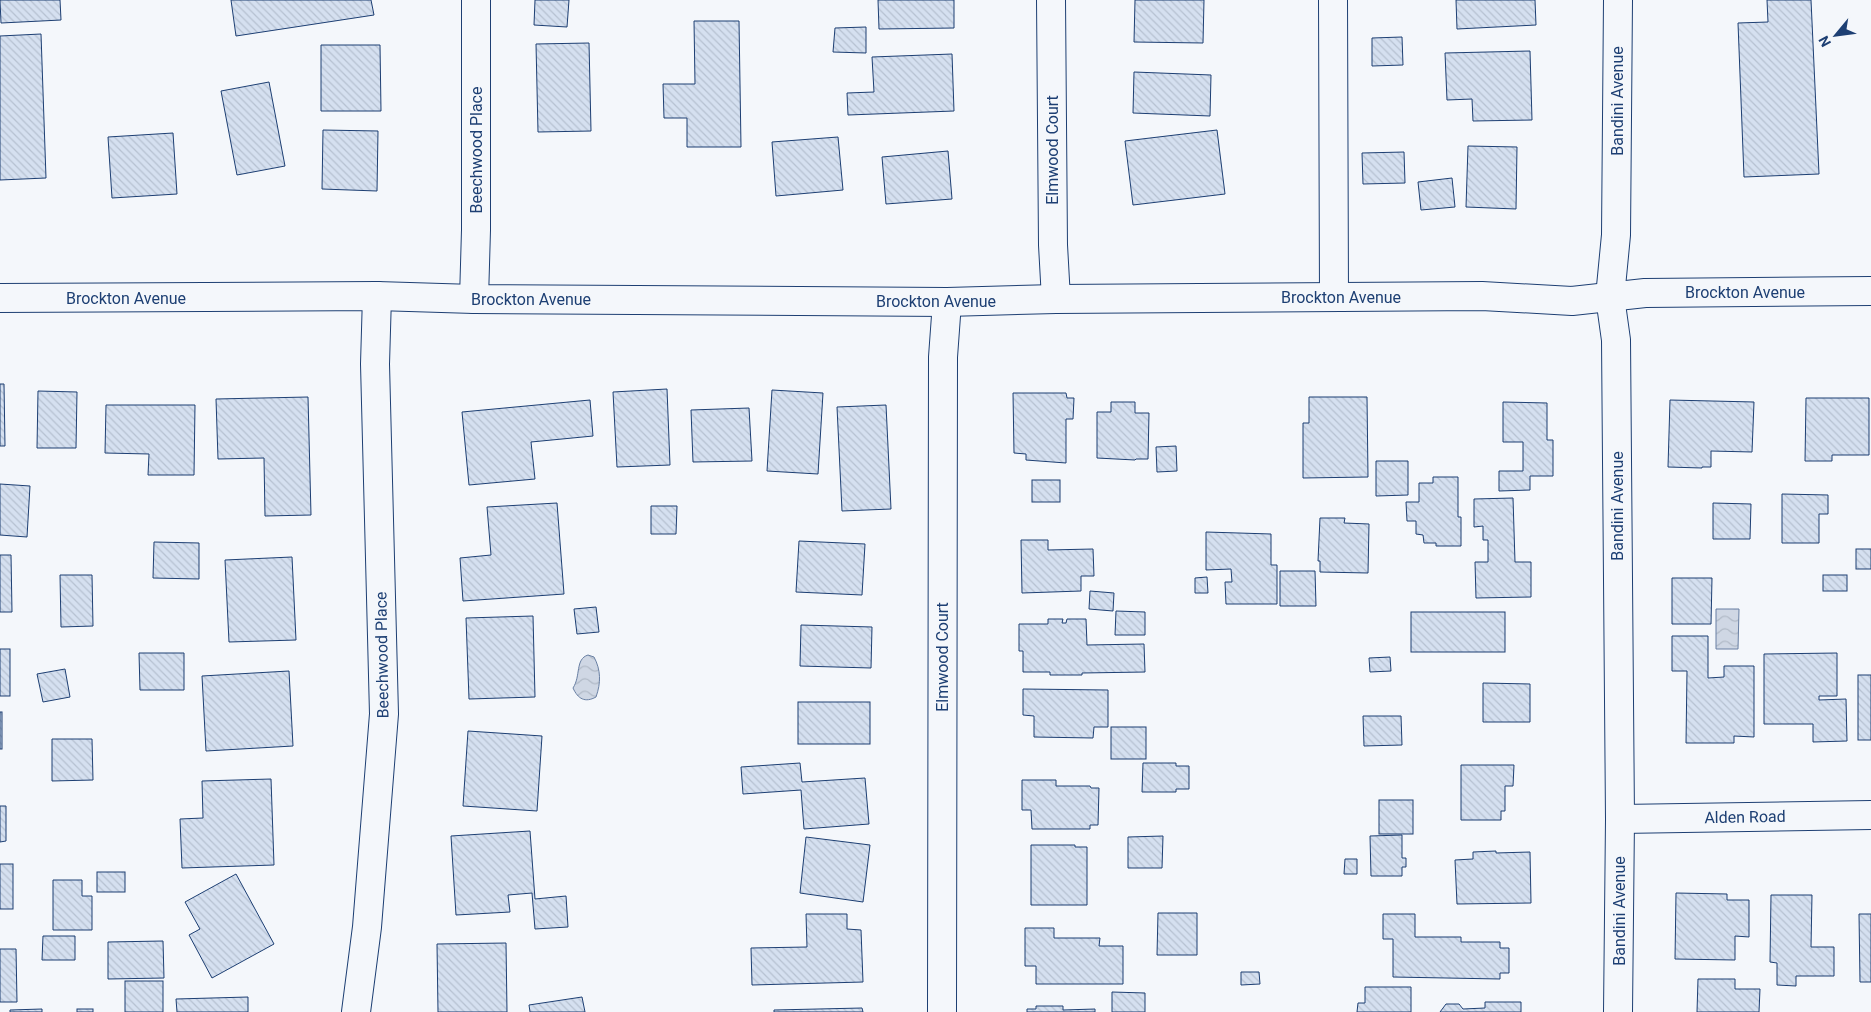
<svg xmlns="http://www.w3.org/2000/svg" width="1871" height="1012" font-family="Roboto,sans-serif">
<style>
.water{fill:url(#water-waves);stroke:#687fa3}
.building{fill:url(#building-back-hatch);stroke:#1d3f73}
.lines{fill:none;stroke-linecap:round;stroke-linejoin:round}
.minor-casing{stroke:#1d3f73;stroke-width:30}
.major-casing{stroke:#1d3f73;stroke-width:30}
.minor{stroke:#f4f7fb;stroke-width:28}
.major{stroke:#f4f7fb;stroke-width:28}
.labels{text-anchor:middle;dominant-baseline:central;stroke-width:4;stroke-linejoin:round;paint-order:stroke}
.street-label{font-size:16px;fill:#1d3f73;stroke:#f4f7fb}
</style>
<defs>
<pattern id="water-waves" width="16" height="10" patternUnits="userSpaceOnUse" patternTransform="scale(1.25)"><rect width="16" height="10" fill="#cfd7e4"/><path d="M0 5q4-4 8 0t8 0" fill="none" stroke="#b1bac7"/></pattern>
<pattern id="building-back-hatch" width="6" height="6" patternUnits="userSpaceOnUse" patternTransform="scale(1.25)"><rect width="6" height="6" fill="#d5e0f0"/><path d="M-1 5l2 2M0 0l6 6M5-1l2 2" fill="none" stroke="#b6c1d1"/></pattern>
</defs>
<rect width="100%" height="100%" fill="#f4f7fb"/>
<!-- water -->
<g class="water">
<polygon points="1716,609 1739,609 1738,649 1716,649"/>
<path d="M588 655 594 657C601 670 601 683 596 697 585 703 578 699 573 688 581 676 575 659 588 655Z"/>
</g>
<!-- building -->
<g class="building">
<polygon points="0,0 60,0 61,20 1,23"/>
<polygon points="231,0 371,0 374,15 236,36"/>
<polygon points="535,0 569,0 567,27 534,25"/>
<polygon points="878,0 954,0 954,28 879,29"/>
<polygon points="1135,0 1204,0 1203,43 1134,42"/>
<polygon points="1456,0 1535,0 1536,25 1457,29"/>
<polygon points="1767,0 1811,0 1819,174 1744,177 1738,23 1768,22"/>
<polygon points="694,21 739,21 741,147 687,147 687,118 664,118 663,84 695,84"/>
<polygon points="866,27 866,53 833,52 835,28"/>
<polygon points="41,34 46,178 0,180 0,36"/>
<polygon points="1402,37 1403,65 1372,66 1372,38"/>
<polygon points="589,43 591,131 538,132 536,44"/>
<polygon points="321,45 380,45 381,111 321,111"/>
<polygon points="1530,51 1532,120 1473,121 1472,99 1447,100 1445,53"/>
<polygon points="952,54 954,111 848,115 847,93 874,92 872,57"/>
<polygon points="1134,72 1211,75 1210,116 1133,113"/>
<polygon points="269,82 285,166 237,175 221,91"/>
<polygon points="323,130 378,131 377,191 322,189"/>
<polygon points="1217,130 1225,194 1133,205 1125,141"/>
<polygon points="173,133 177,194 112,198 108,137"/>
<polygon points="838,137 843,190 776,196 772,142"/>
<polygon points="1468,146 1517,147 1516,209 1466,207"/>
<polygon points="948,151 952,199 886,204 882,157"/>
<polygon points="1404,152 1405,183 1363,184 1362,153"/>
<polygon points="1452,178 1455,207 1421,210 1418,182"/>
<polygon points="0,384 4,384 5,446 0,446"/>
<polygon points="667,389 670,465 617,467 613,392"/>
<polygon points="772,390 823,393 818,474 767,471"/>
<polygon points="38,391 77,392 76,448 37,448"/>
<polygon points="1013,393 1066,393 1067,398 1074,398 1073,419 1066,419 1066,463 1026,460 1026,454 1014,453"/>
<polygon points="308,397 311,515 265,516 264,458 218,459 216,399"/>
<polygon points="1309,397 1367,397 1368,477 1303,478 1303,423 1309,423"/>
<polygon points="1806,398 1869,398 1869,455 1832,455 1832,461 1805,461"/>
<polygon points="590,400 593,436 531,442 535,479 469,485 462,412"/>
<polygon points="1670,400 1754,402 1752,452 1711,451 1711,467 1702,467 1702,468 1668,467"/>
<polygon points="1111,402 1135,402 1135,413 1149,413 1148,459 1136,459 1135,460 1097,458 1097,412 1111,412"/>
<polygon points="1503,402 1547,403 1547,440 1553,440 1553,476 1530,476 1530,490 1499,491 1499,471 1523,471 1523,442 1503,442"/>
<polygon points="106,405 195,405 194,475 148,475 149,454 105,453"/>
<polygon points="886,405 891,509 842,511 837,407"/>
<polygon points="749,408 752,461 693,462 691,410"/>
<polygon points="1176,446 1177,471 1157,472 1156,447"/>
<polygon points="1376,461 1408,461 1408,495 1376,496"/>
<polygon points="1433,477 1458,477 1458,517 1461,517 1461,546 1436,546 1436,543 1424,543 1423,535 1416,534 1416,521 1407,521 1406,502 1419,502 1419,483 1433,483"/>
<rect x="1032" y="480" width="28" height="22"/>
<polygon points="0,484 30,486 27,537 0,535"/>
<polygon points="1782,494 1828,495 1828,514 1819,514 1819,543 1782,543"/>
<polygon points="1513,498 1515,562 1531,562 1531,597 1476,598 1475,562 1488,562 1488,540 1483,540 1483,526 1474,527 1474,499"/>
<polygon points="557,503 564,594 463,601 460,558 491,555 487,507"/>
<polygon points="1713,503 1751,504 1750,539 1713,539"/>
<polygon points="651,506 677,506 676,534 651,534"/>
<polygon points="1320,518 1345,518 1344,523 1369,524 1368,573 1320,572 1320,561 1318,561"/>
<polygon points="1206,532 1271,534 1271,565 1277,565 1277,604 1226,604 1225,582 1232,582 1231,569 1206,570"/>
<polygon points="1021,540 1048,540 1048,550 1093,549 1094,576 1081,576 1081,591 1022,593"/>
<polygon points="799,541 865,544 862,595 796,592"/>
<polygon points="154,542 199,543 199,579 153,578"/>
<rect x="1856" y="549" width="15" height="20"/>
<polygon points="0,555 11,555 12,612 0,612"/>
<polygon points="292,557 296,640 229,642 225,560"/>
<polygon points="1280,571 1315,571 1316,606 1280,606"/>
<polygon points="60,575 92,575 93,626 61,627"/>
<rect x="1823" y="575" width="24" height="16"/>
<polygon points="1207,577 1208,593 1195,593 1195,578"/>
<polygon points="1672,578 1712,578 1711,624 1672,624"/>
<polygon points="1090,591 1114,593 1113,611 1089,609"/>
<polygon points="596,607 599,632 577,634 574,609"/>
<polygon points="1116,611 1145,612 1145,635 1115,635"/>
<rect x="1411" y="612" width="94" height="40"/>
<polygon points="533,616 535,697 469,699 466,618"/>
<polygon points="1048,619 1063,619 1062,623 1066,623 1067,619 1086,619 1087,645 1144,644 1145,672 1082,673 1082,675 1050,675 1050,672 1023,672 1023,651 1019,651 1019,624 1048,624"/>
<polygon points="801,625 872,627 871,668 800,666"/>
<polygon points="1672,636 1708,636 1708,678 1724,677 1724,666 1754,666 1754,737 1734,736 1734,743 1686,743 1687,671 1672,671"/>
<rect x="0" y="649" width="10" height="47"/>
<polygon points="139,653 184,653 184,690 140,690"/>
<polygon points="1837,653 1837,696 1819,696 1819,700 1846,699 1847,741 1813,742 1813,724 1764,724 1764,654"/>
<polygon points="1390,657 1391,671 1370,672 1369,658"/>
<polygon points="65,669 70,697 43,702 37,674"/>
<polygon points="289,671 293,746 206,751 202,676"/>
<rect x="1858" y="675" width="13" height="65"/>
<polygon points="1483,683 1530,684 1530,722 1483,722"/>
<polygon points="1023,689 1108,690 1108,727 1094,727 1093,738 1034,737 1034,716 1023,715"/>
<rect x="798" y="702" width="72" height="42"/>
<rect x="0" y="712" width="2" height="37"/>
<polygon points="1363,716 1401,716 1402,745 1364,746"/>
<rect x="1111" y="727" width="35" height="32"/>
<polygon points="468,731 542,736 537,811 463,806"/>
<polygon points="52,739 92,739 93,780 52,781"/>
<polygon points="800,763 802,782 865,778 869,824 804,829 801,790 743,794 741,767"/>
<polygon points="1143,763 1176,763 1176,766 1189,766 1189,789 1176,789 1176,792 1142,792"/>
<polygon points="1461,765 1514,765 1513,786 1505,786 1505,811 1501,811 1501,820 1461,820"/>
<polygon points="271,779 274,865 182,868 180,819 203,818 202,781"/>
<polygon points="1022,780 1056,780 1056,786 1090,786 1091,788 1099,788 1098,825 1090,825 1090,829 1032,829 1031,810 1022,810"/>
<rect x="1379" y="800" width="34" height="34"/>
<polygon points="0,806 6,806 6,841 0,842"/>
<polygon points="530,831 535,899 566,896 568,927 535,929 532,893 508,895 510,912 456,915 451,836"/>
<polygon points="1402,835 1402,858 1406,858 1406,867 1402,867 1402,876 1371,876 1370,836"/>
<polygon points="1163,836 1162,868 1128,868 1128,837"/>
<polygon points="806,837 870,845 863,902 800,893"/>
<polygon points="1031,845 1075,845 1075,847 1087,847 1087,905 1031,905"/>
<polygon points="1496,851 1496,853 1530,852 1531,903 1457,904 1455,860 1473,859 1473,852"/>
<polygon points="1345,859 1357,859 1357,874 1344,874"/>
<rect x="0" y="864" width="13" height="45"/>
<rect x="97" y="872" width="28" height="20"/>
<polygon points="236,874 274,944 212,978 189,935 200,929 185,902"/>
<polygon points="53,880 82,880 82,896 92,896 92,930 53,930"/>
<polygon points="1676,893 1727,894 1727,900 1749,900 1749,937 1735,936 1735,960 1675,959"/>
<polygon points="1771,895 1812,895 1811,947 1834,947 1834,976 1796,976 1796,986 1777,985 1777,963 1770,962"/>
<polygon points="1158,913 1197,913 1197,955 1157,955"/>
<polygon points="806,914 847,914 847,929 861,930 863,982 752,985 751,948 807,947"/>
<polygon points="1383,914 1415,914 1415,937 1461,937 1461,942 1500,942 1500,948 1509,948 1509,973 1500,973 1500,979 1393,977 1393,939 1383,939"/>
<polygon points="1859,914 1871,914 1871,982 1860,982"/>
<polygon points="1025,928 1054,928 1054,938 1100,938 1099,946 1123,946 1123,984 1036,984 1036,966 1025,966"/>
<polygon points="43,936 75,936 75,960 42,960"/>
<polygon points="163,941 164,978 108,979 108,942"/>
<polygon points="506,943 507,1012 438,1012 437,944"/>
<polygon points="0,949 16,949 17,1002 0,1002"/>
<polygon points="1241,972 1259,972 1260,984 1241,985"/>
<polygon points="1698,979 1735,979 1735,989 1760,989 1759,1012 1697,1012"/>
<rect x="125" y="981" width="38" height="31"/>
<polygon points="1365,987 1411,987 1411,1012 1357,1012 1358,1003 1365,1003"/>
<polygon points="1112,992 1145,993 1145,1012 1112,1012"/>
<polygon points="248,997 248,1012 177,1012 176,999"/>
<polygon points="582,997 585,1012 530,1012 529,1005"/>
<polygon points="1485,1002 1521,1002 1521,1012 1440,1012 1446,1004 1459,1004 1463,1009 1485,1008"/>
<polygon points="1036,1006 1063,1006 1063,1010 1095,1009 1095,1012 1027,1012 1027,1009 1036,1009"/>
<polygon points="862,1008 863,1012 774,1012 774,1010"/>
<polygon points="42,1009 42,1012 10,1012 10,1010"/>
<rect x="77" y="1009" width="16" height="3"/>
</g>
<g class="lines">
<defs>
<g id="minor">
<polyline points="1051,0 1053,245 1056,299"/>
<polyline points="1333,0 1334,297"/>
<polyline points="1618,0 1616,235 1610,297 1616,340 1620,819 1618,1012"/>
<polyline points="474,299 476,230 476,0"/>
<polyline points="1620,819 1871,815"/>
<polyline points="356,1012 367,927 384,714 375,364 377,296"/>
<polyline points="942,1012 943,357 947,302"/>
</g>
<polyline id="major" points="0,298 377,296 474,299 947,302 1056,299 1482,296 1572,301 1645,293 1871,291"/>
</defs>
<!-- minor casing -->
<use href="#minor" class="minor-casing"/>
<!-- major casing -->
<use href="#major" class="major-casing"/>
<!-- minor -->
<use href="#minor" class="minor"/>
<!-- major -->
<use href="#major" class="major"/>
</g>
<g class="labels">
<!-- street labels -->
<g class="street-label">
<text transform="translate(1617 101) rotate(-90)">Bandini Avenue</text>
<text transform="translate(476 150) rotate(-90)">Beechwood Place</text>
<text transform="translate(1052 150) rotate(-90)">Elmwood Court</text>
<text x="1745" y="292">Brockton Avenue</text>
<text x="1341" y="297">Brockton Avenue</text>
<text x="126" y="298">Brockton Avenue</text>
<text x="531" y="299">Brockton Avenue</text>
<text x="936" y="301">Brockton Avenue</text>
<text transform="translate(1617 506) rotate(-90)">Bandini Avenue</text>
<text transform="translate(382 655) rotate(-91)">Beechwood Place</text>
<text transform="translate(942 657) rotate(-90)">Elmwood Court</text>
<text transform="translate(1745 817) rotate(-1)">Alden Road</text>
<text transform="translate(1619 911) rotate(-90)">Bandini Avenue</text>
</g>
</g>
<!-- north arrow -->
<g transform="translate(1836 35) rotate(241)" stroke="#f4f7fb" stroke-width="4" paint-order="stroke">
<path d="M0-4L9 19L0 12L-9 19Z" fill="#1d3f73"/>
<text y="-8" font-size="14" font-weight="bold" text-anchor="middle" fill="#1d3f73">N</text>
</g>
</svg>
